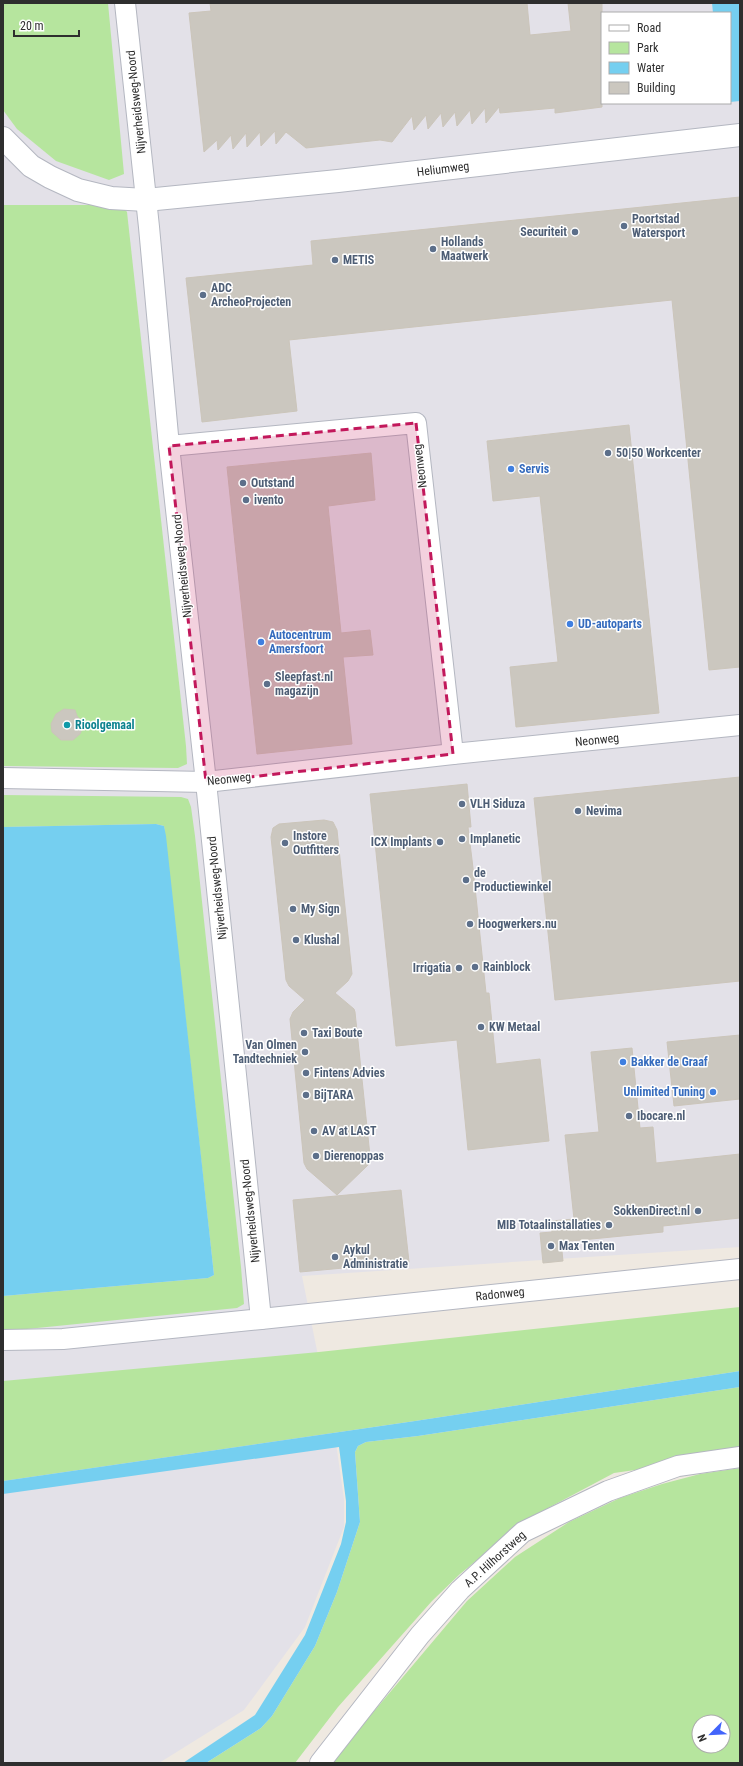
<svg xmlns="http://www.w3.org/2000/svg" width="743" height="1766" font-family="'Roboto Condensed',sans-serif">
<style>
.industrial{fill:#e3e1e8;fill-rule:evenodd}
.green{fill:#b6e59e;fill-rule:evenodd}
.water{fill:#75cff0}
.building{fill:#cbc7bf;stroke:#cbc5ba}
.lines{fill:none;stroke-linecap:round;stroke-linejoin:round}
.street-casing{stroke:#b4b7c1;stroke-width:22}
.secondary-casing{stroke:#b4b7c1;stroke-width:24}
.street{stroke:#fff;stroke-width:20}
.secondary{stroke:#fff;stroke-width:22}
.marked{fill:#c2185b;fill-opacity:0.2;stroke:#c2185b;stroke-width:3;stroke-dasharray:8 5;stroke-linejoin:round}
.service-dot{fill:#5c6f8a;stroke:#fff;stroke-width:1.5}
.shop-dot{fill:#3f7fe0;stroke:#fff;stroke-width:1.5}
.culture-dot{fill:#0f9aa8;stroke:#fff;stroke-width:1.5}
.labels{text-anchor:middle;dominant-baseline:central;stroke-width:3;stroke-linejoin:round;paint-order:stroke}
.street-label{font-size:12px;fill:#2e2e2e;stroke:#fff}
.service-label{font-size:12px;font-weight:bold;fill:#4e5e75;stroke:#fff;text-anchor:start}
.shop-label{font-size:12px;font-weight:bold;fill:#366cbe;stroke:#fff;text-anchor:start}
.culture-label{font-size:12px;font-weight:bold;fill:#0d838f;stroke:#fff;text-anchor:start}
</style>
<rect width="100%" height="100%" fill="#efe9e1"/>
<!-- industrial -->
<path class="industrial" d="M3 3H740V1247L302 1276 337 1450 344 1499V1527L305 1627 244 1710 159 1763H3ZM602 13H730V103H602Z"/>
<!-- green -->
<g class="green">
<polygon points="3,3 108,3 124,174 109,180 56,161 17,129 3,110"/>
<polygon points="3,205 113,205 122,206 127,212 186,746 187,764 178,768 3,766"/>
<polygon points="3,795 181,797 188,799 191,807 195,836 241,1267 244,1304 237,1308 17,1330 3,1330 3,1296 208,1278 214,1275 164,826 156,824 3,827"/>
<polygon points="740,1307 740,1371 415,1421 3,1481 3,1381 319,1352"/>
<polygon points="740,1387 740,1455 614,1473 550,1507 516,1528 460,1574 432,1601 338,1707 295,1763 206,1763 261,1728 272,1716 315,1646 337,1592 360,1522 355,1452 358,1446 366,1442 418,1436"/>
<path d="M740 1468V1763H333L354 1735 467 1601 515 1557 569 1522 620 1498 662 1484 700 1474ZM699 1722H723V1746H699Z"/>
</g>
<!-- water -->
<g class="water">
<polygon points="712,3 740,3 740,101 730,102 730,13 713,13"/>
<polygon points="156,824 164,826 166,836 214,1275 208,1278 3,1296 3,827"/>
<polygon points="740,1371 740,1387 418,1436 366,1442 358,1446 355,1452 360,1522 337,1592 315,1646 272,1716 261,1728 206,1763 183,1763 255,1715 305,1635 341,1544 346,1522 346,1501 339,1447 3,1494 3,1481 415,1421"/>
</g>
<!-- building -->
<g class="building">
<polygon points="210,3 527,3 530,35 571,31 568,3 602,3 602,107 555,113 555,108 500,113 499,107 486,123 485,108 472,124 470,110 457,126 455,112 443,127 441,113 428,129 426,115 414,130 412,116 392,142 380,140 306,148 286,132 276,144 275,131 261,146 260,132 247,147 246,133 233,149 231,135 218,150 217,140 204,152 189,13 211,11"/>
<polygon points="740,197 740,667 709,670 672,300 289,340 297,411 202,422 186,278 313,265 311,241"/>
<polygon points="629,425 659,713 516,727 510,667 558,662 540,496 493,501 487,441"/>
<polygon points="371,453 375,500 328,506 341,633 370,630 373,655 343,657 352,744 257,754 227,467"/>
<polygon points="64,709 75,710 77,716 84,724 80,734 73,740 61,740 52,732 51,724 56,714"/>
<polygon points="740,777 740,981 555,1000 534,798"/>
<polygon points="467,784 471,827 468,827 473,868 486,993 489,993 496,1064 540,1059 549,1141 468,1150 457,1040 396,1046 370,794"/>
<polygon points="324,820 333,822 337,830 352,974 348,981 335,993 354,1009 355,1012 370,1156 368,1165 337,1195 307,1169 304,1163 290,1019 293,1012 305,1000 289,986 286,980 271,837 273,828 279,824"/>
<polygon points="740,1035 740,1099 674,1106 667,1042"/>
<polygon points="632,1048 640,1128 653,1127 656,1163 740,1154 740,1218 663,1226 663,1232 561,1242 563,1261 543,1263 540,1233 552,1232 551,1221 574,1219 565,1135 599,1132 591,1052"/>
<polygon points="401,1190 409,1262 300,1272 293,1200"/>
</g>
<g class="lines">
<defs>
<g id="street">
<polyline points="169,446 416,423 453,754"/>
<polyline points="3,778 206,782 453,754 740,725"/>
<polyline points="261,1319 740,1269"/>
<polyline points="3,1340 63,1339 261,1319 206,782 169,446 149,227 125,3"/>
<polyline points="320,1763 420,1635 460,1590 523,1532 608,1491 678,1466 740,1457"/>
</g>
<polyline id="secondary" points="3,138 31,166 50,177 78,190 111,198 146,200 338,181 740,135"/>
</defs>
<!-- street casing -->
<use href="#street" class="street-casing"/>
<!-- secondary casing -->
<use href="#secondary" class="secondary-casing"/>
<!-- street -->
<use href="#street" class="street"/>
<!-- secondary -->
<use href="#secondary" class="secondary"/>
</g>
<!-- marked area -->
<path class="marked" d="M416 423 453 754 206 782 169 446Z"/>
<!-- markers -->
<g class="service-dot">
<circle cx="624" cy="226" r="4"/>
<circle cx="575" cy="232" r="4"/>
<circle cx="433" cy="249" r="4"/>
<circle cx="335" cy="260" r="4"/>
<circle cx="203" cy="295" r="4"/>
<circle cx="608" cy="453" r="4"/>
<circle cx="243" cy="483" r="4"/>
<circle cx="246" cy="500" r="4"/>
<circle cx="267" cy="684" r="4"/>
<circle cx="462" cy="804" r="4"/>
<circle cx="578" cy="811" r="4"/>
<circle cx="462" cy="839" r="4"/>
<circle cx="440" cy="842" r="4"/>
<circle cx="285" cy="843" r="4"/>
<circle cx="466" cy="880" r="4"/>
<circle cx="293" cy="909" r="4"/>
<circle cx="470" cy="924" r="4"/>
<circle cx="296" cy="940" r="4"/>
<circle cx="475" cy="967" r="4"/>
<circle cx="459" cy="968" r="4"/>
<circle cx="481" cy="1027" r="4"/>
<circle cx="304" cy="1033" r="4"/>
<circle cx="305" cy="1052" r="4"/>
<circle cx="306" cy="1073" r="4"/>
<circle cx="306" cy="1095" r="4"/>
<circle cx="629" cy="1116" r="4"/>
<circle cx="314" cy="1131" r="4"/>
<circle cx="316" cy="1156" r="4"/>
<circle cx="698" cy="1211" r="4"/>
<circle cx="609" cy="1225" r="4"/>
<circle cx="551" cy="1246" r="4"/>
<circle cx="335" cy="1257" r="4"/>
</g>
<g class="shop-dot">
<circle cx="511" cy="469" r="4"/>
<circle cx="570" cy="624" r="4"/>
<circle cx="261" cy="642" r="4"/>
<circle cx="623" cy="1062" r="4"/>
<circle cx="713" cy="1092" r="4"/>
</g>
<circle class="culture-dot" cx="67" cy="725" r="4"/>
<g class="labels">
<!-- street labels -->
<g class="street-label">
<text transform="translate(136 102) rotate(-96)">Nijverheidsweg-Noord</text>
<text transform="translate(443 169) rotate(-7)">Heliumweg</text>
<text transform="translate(420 466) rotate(-97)">Neonweg</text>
<text transform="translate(182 566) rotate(-96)">Nijverheidsweg-Noord</text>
<text transform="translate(597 740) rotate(-6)">Neonweg</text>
<text transform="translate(229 779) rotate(-6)">Neonweg</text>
<text transform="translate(217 888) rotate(-96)">Nijverheidsweg-Noord</text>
<text transform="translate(250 1211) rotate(-96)">Nijverheidsweg-Noord</text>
<text transform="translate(500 1294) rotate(-6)">Radonweg</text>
<text transform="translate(495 1559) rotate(-42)">A.P. Hilhorstweg</text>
</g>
<!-- service labels -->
<g class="service-label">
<text x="632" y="219">Poortstad<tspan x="632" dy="14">Watersport</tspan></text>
<text x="567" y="232" text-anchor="end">Securiteit</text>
<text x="441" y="242">Hollands<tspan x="441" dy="14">Maatwerk</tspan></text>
<text x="343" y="260">METIS</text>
<text x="211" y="288">ADC<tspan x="211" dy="14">ArcheoProjecten</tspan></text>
<text x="616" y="453">50|50 Workcenter</text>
<text x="251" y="483">Outstand</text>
<text x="254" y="500">ivento</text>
<text x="275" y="677">Sleepfast.nl<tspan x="275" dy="14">magazijn</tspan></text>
<text x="470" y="804">VLH Siduza</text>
<text x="586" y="811">Nevima</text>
<text x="293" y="836">Instore<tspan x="293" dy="14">Outfitters</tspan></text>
<text x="470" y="839">Implanetic</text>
<text x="432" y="842" text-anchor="end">ICX Implants</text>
<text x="474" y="873">de<tspan x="474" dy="14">Productiewinkel</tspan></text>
<text x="301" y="909">My Sign</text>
<text x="478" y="924">Hoogwerkers.nu</text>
<text x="304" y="940">Klushal</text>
<text x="483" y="967">Rainblock</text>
<text x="451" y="968" text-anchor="end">Irrigatia</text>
<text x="489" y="1027">KW Metaal</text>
<text x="312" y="1033">Taxi Boute</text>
<text x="297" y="1045" text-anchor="end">Van Olmen<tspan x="297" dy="14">Tandtechniek</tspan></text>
<text x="314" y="1073">Fintens Advies</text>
<text x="314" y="1095">BijTARA</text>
<text x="637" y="1116">Ibocare.nl</text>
<text x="322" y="1131">AV at LAST</text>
<text x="324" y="1156">Dierenoppas</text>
<text x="690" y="1211" text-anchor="end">SokkenDirect.nl</text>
<text x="601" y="1225" text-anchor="end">MIB Totaalinstallaties</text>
<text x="559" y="1246">Max Tenten</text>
<text x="343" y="1250">Aykul<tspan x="343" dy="14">Administratie</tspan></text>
</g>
<!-- shop labels -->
<g class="shop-label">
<text x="519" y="469">Servis</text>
<text x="578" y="624">UD-autoparts</text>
<text x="269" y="635">Autocentrum<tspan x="269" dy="14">Amersfoort</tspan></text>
<text x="631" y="1062">Bakker de Graaf</text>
<text x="705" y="1092" text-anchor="end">Unlimited Tuning</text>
</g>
<!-- culture labels -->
<g class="culture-label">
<text x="75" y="725">Rioolgemaal</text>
</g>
</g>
<!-- border -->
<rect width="743" height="1766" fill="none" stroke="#2e2e2e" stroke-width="8"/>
<!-- legend -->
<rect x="601" y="12" width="130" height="92" fill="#ffffff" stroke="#ababab"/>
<rect x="609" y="25" width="20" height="6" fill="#ffffff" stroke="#ababab"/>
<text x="637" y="32" font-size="12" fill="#2e2e2e">Road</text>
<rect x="609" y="42" width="20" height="12" fill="#b6e59e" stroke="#ababab"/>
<text x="637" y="52" font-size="12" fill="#2e2e2e">Park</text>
<rect x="609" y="62" width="20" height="12" fill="#75cff0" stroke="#ababab"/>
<text x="637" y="72" font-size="12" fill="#2e2e2e">Water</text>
<rect x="609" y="82" width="20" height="12" fill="#cbc7bf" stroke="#ababab"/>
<text x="637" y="92" font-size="12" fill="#2e2e2e">Building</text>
<!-- north arrow -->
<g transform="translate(711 1734) rotate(246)"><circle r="19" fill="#ffffff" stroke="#ababab"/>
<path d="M0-3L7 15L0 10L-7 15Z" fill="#4264fb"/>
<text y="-6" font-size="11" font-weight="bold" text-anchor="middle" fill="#2e2e2e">N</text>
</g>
<!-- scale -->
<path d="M14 30v6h65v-6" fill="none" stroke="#2e2e2e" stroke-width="2"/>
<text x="20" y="30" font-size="12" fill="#2e2e2e" stroke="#ffffff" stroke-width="3" paint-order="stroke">20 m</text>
</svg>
